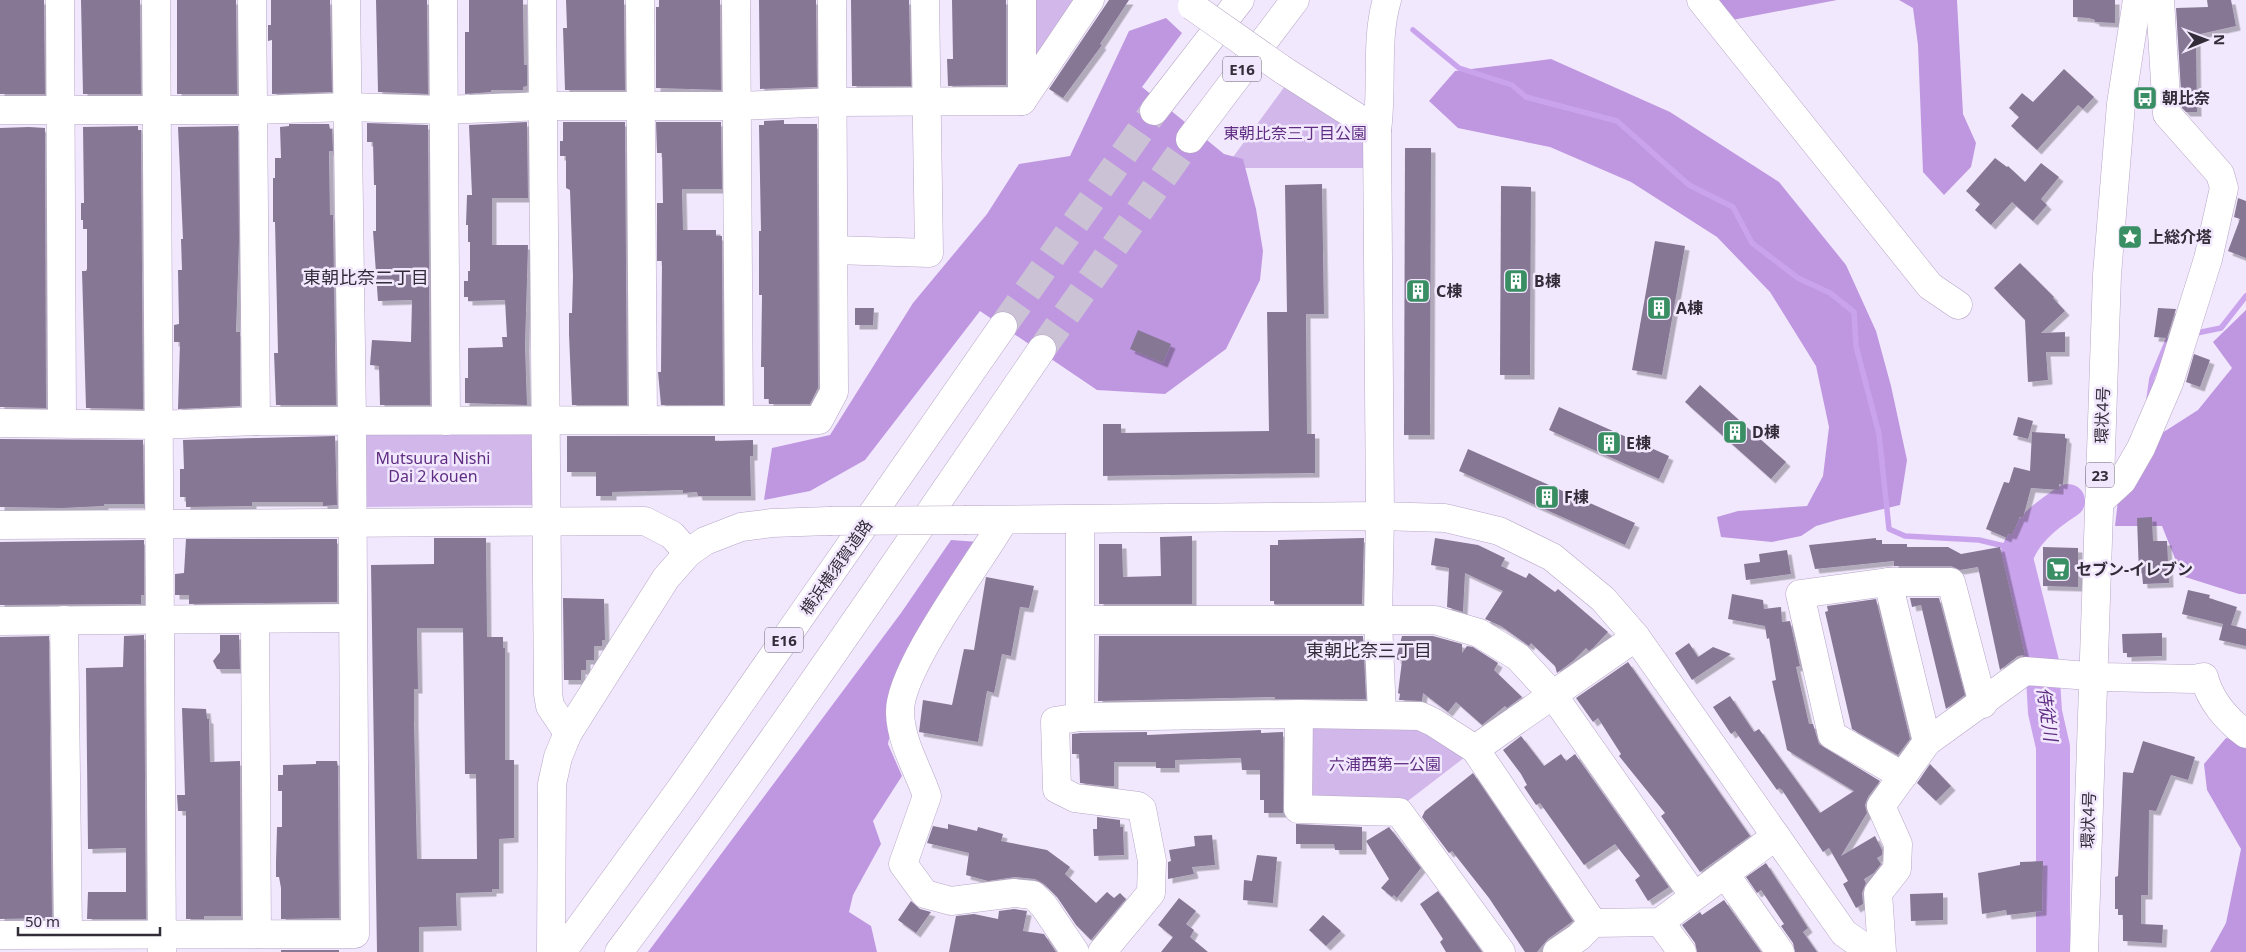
<svg xmlns="http://www.w3.org/2000/svg" width="2246" height="952" font-family="'Noto Sans','Noto Sans JP',sans-serif">
<style>
.green{fill:#d1b7ea}
.forest{fill:#be97e0}
.lines{fill:none;stroke-linecap:round;stroke-linejoin:round}
.stream{stroke:#caa3ed;stroke-width:5.5}
.river{stroke:#caa3ed;stroke-width:34}
.building{fill:#867795;fill-rule:evenodd;filter:url(#shadow)}
.highway-tunnel{stroke:#ccc2d6;stroke-width:28;stroke-dasharray:28 14;stroke-linecap:butt}
.minor-casing{stroke:#b6a6c6;stroke-width:29}
.major-casing{stroke:#b6a6c6;stroke-width:29}
.highway-casing{stroke:#b6a6c6;stroke-width:29}
.minor{stroke:#fff;stroke-width:28}
.major{stroke:#fff;stroke-width:28}
.highway{stroke:#fff;stroke-width:28}
.minor-bridge-casing{stroke:#b6a6c6;stroke-width:29;stroke-linecap:butt}
.minor-bridge{stroke:#fff;stroke-width:28}
.labels{text-anchor:middle;dominant-baseline:central;stroke-width:5;stroke-linejoin:round;paint-order:stroke}
.shield{fill:#f2e8fd;stroke:#6c6474;stroke-width:1}
.shield-label{font-size:15px;font-weight:bold;fill:#332c39}
.poi-label{font-size:16px;font-weight:bold;fill:#332c39;stroke:#f2e8fd;text-anchor:start}
.park-label{font-size:16px;fill:#5f2e83;stroke:#f2e8fd}
.street-label{font-size:16px;fill:#332c39;stroke:#f2e8fd}
.neighbourhood-label{font-size:18px;fill:#332c39;stroke:#f2e8fd}
.water-label{font-size:18px;font-style:italic;fill:#5f2e83;stroke:#f2e8fd}
</style>
<defs>
<filter id="shadow"><feDropShadow dx="4.5" dy="4.5" stdDeviation="0" flood-color="#0004"/></filter>
</defs>
<rect width="100%" height="100%" fill="#f2e8fd"/>
<!-- green -->
<g class="green">
<polygon points="1032,0 1078,0 1039,62 1033,59"/>
<polygon points="1285,86 1365,135 1365,168 1225,168"/>
<polygon points="538,425 539,505 365,507 364,429"/>
<polygon points="1305,727 1426,727 1465,757 1404,804 1305,800"/>
</g>
<!-- forest -->
<g class="forest">
<polygon points="1712,0 1837,0 1732,20"/>
<polygon points="1899,0 1957,0 1963,114 1976,143 1971,167 1944,195 1923,172 1918,45 1913,8"/>
<polygon points="1166,18 1182,33 1142,87 1224,154 1243,159 1256,209 1263,251 1260,280 1226,349 1165,394 1097,390 980,311 865,460 810,491 764,500 772,448 830,435 913,303 987,214 1019,164 1070,156 1129,31"/>
<polygon points="1551,59 1670,112 1779,182 1846,265 1876,331 1891,386 1907,460 1900,505 1837,520 1816,526 1801,536 1772,542 1721,537 1717,517 1738,511 1807,506 1823,476 1829,427 1816,366 1770,292 1717,237 1631,182 1550,147 1458,128 1429,101 1455,71"/>
<polygon points="2246,310 2246,594 2239,594 2182,576 2162,526 2115,526 2123,458 2198,410 2232,368 2213,342"/>
<polygon points="951,540 979,542 905,659 888,744 902,776 873,821 881,844 853,895 849,912 871,926 877,952 648,952 901,613"/>
<polygon points="2226,738 2246,742 2246,952 2210,952 2226,923 2241,849 2207,790 2204,764"/>
</g>
<g class="lines">
<!-- stream -->
<g class="stream">
<polyline points="1413,30 1459,68 1512,85 1526,97 1617,121 1689,185 1733,207 1752,243 1798,278 1830,293 1854,312 1856,346 1879,434 1889,529 1905,536 1979,540 2004,546 2016,558"/>
<polyline points="2192,334 2221,328 2246,296"/>
<polyline points="2149,399 2152,378 2168,340 2173,338"/>
</g>
<!-- river -->
<path class="river" d="M2053 952V747L2045 712 2042 662 2016 558C2023 533 2046 515 2068 501"/>
</g>
<!-- building -->
<g class="building">
<polygon points="0,0 44,0 45,94 0,94"/>
<polygon points="81,0 140,0 141,94 83,94"/>
<polygon points="177,0 236,0 237,94 177,94"/>
<polygon points="271,0 330,0 332,92 272,94 272,40 268,41 268,25 271,25"/>
<polygon points="376,0 427,0 428,94 378,92"/>
<polygon points="469,0 523,0 524,65 527,65 527,86 523,87 523,90 491,90 491,92 465,94 465,32 469,32"/>
<polygon points="566,0 624,0 625,90 565,90 563,28 567,28"/>
<polygon points="659,0 720,0 721,90 656,88 656,7 659,7"/>
<polygon points="759,0 816,0 817,87 760,89"/>
<polygon points="851,0 909,0 911,86 852,86"/>
<polygon points="952,0 1006,0 1006,85 948,86 947,59 953,59"/>
<polygon points="1109,0 1129,0 1100,44 1102,45 1063,98 1049,89"/>
<polygon points="2073,0 2115,0 2115,23 2095,22 2095,20 2089,18 2073,17"/>
<polygon points="2207,0 2231,0 2236,26 2196,35 2197,112 2186,112 2182,108 2176,8 2208,7"/>
<polygon points="2064,69 2094,97 2083,109 2078,105 2037,150 2011,126 2019,117 2009,108 2022,93 2033,102"/>
<polygon points="784,120 784,124 817,124 818,388 810,404 769,404 769,399 764,399 764,367 761,367 762,295 759,295 759,231 761,231 759,125 764,125 764,121"/>
<polygon points="527,122 528,198 492,198 492,245 528,245 525,346 527,405 465,403 465,378 468,378 468,348 503,347 502,337 507,337 505,300 468,301 468,297 464,297 464,281 468,281 468,271 470,271 470,242 468,242 468,225 466,225 467,195 472,195 469,125"/>
<polygon points="563,122 625,122 627,405 572,405 569,334 569,313 572,313 573,276 570,190 566,188 566,156 560,156 560,141 563,141"/>
<polygon points="656,122 721,122 722,189 682,189 683,230 716,230 716,236 722,236 723,405 661,405 658,372 661,372 662,261 657,261 657,203 663,203 662,153 657,153"/>
<polygon points="367,123 428,125 430,405 380,405 379,366 370,365 372,340 411,342 412,300 378,301 373,231 376,231 376,185 374,185 373,142 367,142"/>
<polygon points="289,124 329,124 330,129 332,129 333,151 329,151 330,215 333,215 336,405 276,405 274,353 278,353 275,222 273,222 273,178 275,178 275,158 281,158 280,127 289,126"/>
<polygon points="138,126 138,130 141,130 143,409 86,408 82,271 86,271 87,269 87,229 83,229 83,220 81,220 81,203 84,203 83,127"/>
<polygon points="238,126 239,242 236,332 240,332 240,406 178,409 180,342 174,342 174,325 179,324 178,270 182,270 181,239 183,239 178,127"/>
<polygon points="29,127 45,128 46,408 0,407 0,128"/>
<polygon points="1405,148 1431,148 1430,435 1404,435"/>
<polygon points="1995,158 2007,167 2008,166 2025,182 2041,163 2059,177 2041,199 2047,205 2033,221 2012,202 1991,225 1975,210 1980,204 1966,191"/>
<polygon points="1322,184 1324,314 1306,314 1307,434 1315,434 1315,473 1103,476 1103,424 1121,424 1121,433 1269,431 1267,312 1287,312 1285,185"/>
<polygon points="1501,186 1531,187 1530,375 1500,375"/>
<polygon points="2238,198 2246,201 2246,258 2228,251 2240,219 2234,217"/>
<polygon points="1655,241 1685,246 1662,375 1632,370"/>
<polygon points="2020,263 2054,297 2053,298 2065,311 2041,333 2065,332 2065,352 2046,352 2048,380 2028,382 2025,320 1994,288"/>
<polygon points="855,308 874,308 873,325 855,325"/>
<polygon points="2158,308 2176,309 2167,338 2154,337"/>
<polygon points="1138,330 1171,344 1163,363 1130,349"/>
<polygon points="2194,354 2210,360 2200,387 2186,382"/>
<polygon points="1700,385 1786,462 1771,479 1685,402"/>
<polygon points="1559,407 1669,456 1659,479 1549,430"/>
<polygon points="2018,417 2033,421 2028,439 2013,435"/>
<polygon points="2032,432 2065,434 2065,438 2067,439 2063,485 2059,484 2059,490 2031,488 2023,518 2020,517 2012,535 2008,534 2007,538 1986,529 2004,482 2009,483 2014,467 2030,471"/>
<polygon points="335,436 337,505 323,506 323,502 252,502 252,506 186,507 186,497 180,497 180,469 184,469 183,440"/>
<polygon points="567,436 715,436 715,441 753,440 753,456 750,456 751,496 698,496 697,492 683,493 683,490 612,492 612,496 596,496 596,472 567,472"/>
<polygon points="0,439 143,440 144,504 104,504 104,506 62,508 0,507"/>
<polygon points="1468,449 1635,523 1625,545 1459,471"/>
<polygon points="2152,517 2153,541 2167,541 2169,583 2143,584 2142,573 2139,574 2137,518"/>
<polygon points="1192,536 1192,604 1099,604 1099,544 1122,544 1123,577 1161,576 1160,537"/>
<path d="M434 538H486L487 637H503V648H505V760H514V838L499 839V889H492V892L456 893 457 926 419 927V952H377L371 565 434 564ZM417 628H463L465 774H476L477 859H417L414 721V689H418Z"/>
<polygon points="1364,538 1362,604 1274,604 1274,601 1270,601 1270,545 1278,545 1278,540"/>
<polygon points="1435,538 1478,545 1505,558 1501,566 1526,578 1529,573 1555,592 1558,589 1608,632 1593,648 1589,651 1586,648 1573,661 1557,673 1555,666 1531,643 1529,646 1501,626 1485,619 1503,591 1465,573 1463,612 1447,607 1449,568 1431,565"/>
<polygon points="1876,538 1876,540 1882,540 1882,544 1907,544 1907,547 1948,547 1961,554 2000,547 2025,655 2018,656 2000,670 1978,567 1960,570 1951,566 1894,566 1894,561 1815,569 1809,545"/>
<polygon points="186,539 337,539 337,602 189,604 189,595 175,595 175,574 184,573"/>
<polygon points="144,540 144,595 141,595 141,604 0,605 0,542"/>
<polygon points="2043,547 2078,548 2078,587 2043,586"/>
<polygon points="1787,550 1791,574 1746,580 1744,564 1760,562 1759,554"/>
<polygon points="986,577 1034,586 1029,608 1020,607 1011,656 1002,654 994,693 987,691 978,742 919,732 923,700 952,705 964,649 974,650"/>
<polygon points="2188,590 2210,595 2209,598 2237,607 2231,625 2246,629 2246,646 2219,640 2223,624 2182,614"/>
<polygon points="1732,594 1763,600 1764,609 1781,607 1782,622 1790,621 1800,666 1796,667 1809,724 1813,724 1819,744 1880,781 1868,797 1865,805 1867,813 1841,856 1875,836 1882,850 1882,855 1877,858 1881,864 1874,873 1864,879 1866,883 1862,893 1863,904 1856,908 1843,884 1848,881 1829,848 1823,852 1782,790 1779,788 1777,790 1735,731 1731,734 1713,707 1730,696 1754,732 1759,729 1820,813 1854,791 1787,750 1772,681 1776,680 1769,638 1767,639 1765,626 1728,619"/>
<polygon points="563,598 604,599 605,640 602,640 602,646 594,646 594,660 586,660 586,670 581,670 581,680 564,680"/>
<polygon points="1910,598 1939,598 1965,695 1946,709 1921,605 1912,607"/>
<polygon points="1876,599 1910,739 1898,755 1852,729 1825,612 1828,611 1827,606"/>
<polygon points="2162,633 2162,656 2127,657 2127,653 2123,653 2122,634"/>
<polygon points="144,635 146,919 87,919 88,892 126,892 126,848 88,849 86,668 123,667 124,636"/>
<polygon points="220,635 239,635 240,669 217,669 213,661 220,652"/>
<polygon points="49,636 52,918 0,919 0,637"/>
<polygon points="1099,636 1363,636 1366,699 1275,699 1275,697 1098,701"/>
<polygon points="1402,636 1433,636 1462,644 1462,653 1467,646 1473,647 1498,663 1494,670 1522,697 1507,708 1505,706 1482,725 1456,702 1448,712 1423,693 1422,701 1399,700 1400,694 1398,693 1402,661 1396,659"/>
<polygon points="1689,643 1698,657 1713,647 1731,654 1692,680 1675,653"/>
<polygon points="1628,662 1750,836 1700,872 1661,816 1665,813 1619,756 1621,754 1598,718 1593,722 1576,698"/>
<polygon points="182,708 206,709 207,719 209,719 210,762 240,761 241,916 204,916 204,919 186,919 186,811 178,811 177,795 185,795"/>
<polygon points="1261,730 1261,733 1283,732 1283,813 1264,813 1264,800 1260,800 1260,770 1242,770 1241,758 1175,760 1175,768 1156,768 1156,762 1114,762 1114,786 1105,786 1080,783 1079,754 1072,754 1072,734 1081,733 1147,732 1147,735"/>
<polygon points="1521,736 1544,766 1561,754 1566,761 1575,754 1669,887 1648,901 1635,880 1640,876 1615,844 1584,865 1540,803 1536,805 1524,787 1527,785 1521,774 1503,750"/>
<polygon points="2143,741 2195,757 2188,780 2171,775 2156,811 2149,810 2148,895 2141,895 2141,924 2163,925 2162,943 2123,941 2123,915 2118,915 2118,909 2115,909 2115,877 2118,876 2123,772 2133,773"/>
<polygon points="316,761 337,761 338,767 339,918 281,919 281,888 279,877 276,877 276,862 277,827 282,827 282,791 278,791 278,775 283,775 283,765 316,764"/>
<polygon points="1930,764 1951,786 1936,801 1917,783"/>
<polygon points="1473,773 1573,921 1548,939 1537,952 1525,952 1489,898 1452,851 1449,853 1422,817 1425,811"/>
<polygon points="1097,817 1120,820 1120,827 1123,827 1124,855 1094,856 1093,829 1097,829"/>
<polygon points="948,824 977,831 978,827 1003,834 1001,841 1047,850 1070,867 1065,874 1096,903 1107,892 1114,898 1120,893 1126,899 1091,940 1076,925 1057,897 1044,884 1035,879 1015,877 988,881 966,875 969,853 927,843 933,826 948,829"/>
<polygon points="1296,824 1362,827 1362,850 1335,850 1334,844 1296,844"/>
<polygon points="1389,827 1421,868 1397,898 1394,895 1392,897 1381,888 1389,879 1366,841"/>
<polygon points="1212,835 1215,865 1192,867 1194,874 1168,879 1168,862 1171,861 1169,850 1195,846 1194,836"/>
<polygon points="1257,855 1277,857 1273,903 1243,900 1244,880 1252,881"/>
<polygon points="2043,861 2042,911 2007,915 2006,910 1982,914 1978,873 2020,865 2020,862"/>
<polygon points="1766,863 1808,928 1803,932 1817,952 1795,952 1793,943 1781,926 1784,924 1761,890 1757,893 1746,877"/>
<polygon points="1438,891 1482,952 1446,952 1440,942 1443,939 1420,904"/>
<polygon points="1943,893 1943,920 1911,921 1910,894"/>
<polygon points="1179,898 1196,911 1186,924 1194,930 1190,937 1208,952 1161,952 1173,937 1158,925"/>
<polygon points="1724,900 1761,952 1697,952 1695,943 1682,925 1700,912 1702,915"/>
<polygon points="911,901 920,909 931,912 916,933 898,920"/>
<polygon points="1014,909 1027,911 1023,931 1044,934 1056,952 949,952 956,916 974,914 998,919 999,911"/>
<polygon points="1323,915 1341,931 1326,946 1309,930"/>
<rect x="281" y="950" width="58" height="2"/>
</g>
<g class="lines">
<!-- highway-tunnel -->
<g class="highway-tunnel">
<polyline points="1003,326 1154,111"/>
<polyline points="1042,349 1190,139"/>
</g>
<defs>
<g id="minor">
<polyline points="60,0 62,423"/>
<polyline points="156,0 162,952"/>
<polyline points="252,0 256,421"/>
<polyline points="443,0 446,421"/>
<polyline points="542,0 548,694 550,706 568,733"/>
<polyline points="640,0 643,420"/>
<polyline points="736,0 739,419"/>
<polyline points="1022,0 1022,101"/>
<polyline points="1701,0 1930,286 1958,305"/>
<polyline points="1283,70 1377,130 1380,516 1378,620 1382,715"/>
<polyline points="0,110 253,110 347,107 444,110 543,106 738,106 834,102 1022,101 1090,0"/>
<path d="M1377 130C1383 89 1375 39 1387 0"/>
<polyline points="834,250 929,253 925,0"/>
<polyline points="0,423 158,425 256,421 819,420 834,392 832,0"/>
<polyline points="2099,502 2122,481 2141,448 2169,383 2208,259 2224,188 2220,174 2167,114 2160,0"/>
<polyline points="967,520 1380,516 1445,518 1499,531 1552,557 1603,599 1636,637 1844,933 1871,952"/>
<path d="M1004 520C980 562 898 670 900 713 901 743 918 769 927 796L903 864 925 894 951 901 1014 893 1033 895 1044 906 1075 952"/>
<polyline points="1080,521 1080,717 1299,714 1420,716 1433,722 1475,749 1593,923 1660,922 1776,836"/>
<polyline points="0,525 645,521 672,535 688,553"/>
<polyline points="1888,582 1927,742"/>
<polyline points="255,619 257,934"/>
<polyline points="64,620 68,934"/>
<polyline points="1081,620 1435,620 1479,633 1518,657 1553,695 1694,896"/>
<polyline points="0,621 352,618"/>
<polyline points="1299,714 1298,809 1399,812 1501,952"/>
<polyline points="1080,717 1055,721 1057,789 1075,798 1138,806 1142,809 1152,861 1151,893 1102,952"/>
<polyline points="1475,749 1636,637"/>
<polyline points="1903,776 1832,735 1800,594 1888,582 1951,582 1983,704"/>
<polyline points="1725,874 1780,952"/>
<polyline points="1660,922 1682,952"/>
<polyline points="0,935 355,934 352,420 346,0"/>
<polyline points="551,952 552,784 558,757 568,733 666,578 688,553 705,541 741,527 772,523 829,521"/>
<polyline points="1557,952 1579,937 1593,923"/>
<path d="M1882 952 1878 893 1897 869 1898 844 1881 806 1927 742 2025 671 2101 677 2194 679 2204 677C2210 700 2227 720 2246 734"/>
</g>
<polyline id="major" points="2084,952 2107,275 2121,104 2137,0"/>
<g id="highway">
<polyline points="1154,111 1240,0"/>
<polyline points="1190,139 1295,0"/>
<polyline points="562,952 682,787 1003,326"/>
<path d="M619 952C766 755 903 552 1042 349"/>
</g>
</defs>
<!-- minor casing -->
<use href="#minor" class="minor-casing"/>
<!-- major casing -->
<use href="#major" class="major-casing"/>
<!-- highway casing -->
<use href="#highway" class="highway-casing"/>
<!-- minor -->
<use href="#minor" class="minor"/>
<!-- major -->
<use href="#major" class="major"/>
<!-- highway -->
<use href="#highway" class="highway"/>
<defs>
<g id="minor-bridge">
<polyline points="1192,6 1283,70"/>
<polyline points="829,521 967,520"/>
</g>
</defs>
<!-- minor-bridge casing -->
<use href="#minor-bridge" class="minor-bridge-casing"/>
<!-- minor-bridge -->
<use href="#minor-bridge" class="minor-bridge"/>
</g>
<!-- icons -->
<defs>
<symbol id="bus-square" viewBox="-11 -11 22 22"><rect x="-9" y="-9" width="18" height="18" rx="4" fill="#398f63" stroke="#f2e8fd"/><path d="M-5-6H5V4H4V6H2V4H-2V6H-4V4H-5ZM-3.5-4V0h7V-4ZM-3.5 1.2v1.5H-2V1.2ZM2 1.2v1.5H3.5V1.2Z" fill="#fff"/></symbol>
<symbol id="sight-square" viewBox="-11 -11 22 22"><rect x="-9" y="-9" width="18" height="18" rx="4" fill="#398f63" stroke="#f2e8fd"/><path d="M0-6L1.8-2.2L6-1.7L2.9 1.2L3.7 5.4L0 3.3L-3.7 5.4L-2.9 1.2L-6-1.7L-1.8-2.2Z" fill="#fff"/></symbol>
<symbol id="building-square" viewBox="-11 -11 22 22"><rect x="-9" y="-9" width="18" height="18" rx="4" fill="#398f63" stroke="#f2e8fd"/><path d="M-4-6H4V6H1V3H-1V6H-4ZM-2.5-4.3h1.7v1.8h-1.7ZM.8-4.3h1.7v1.8H.8ZM-2.5-1h1.7V.8h-1.7ZM.8-1h1.7V.8H.8Z" fill="#fff"/></symbol>
<symbol id="supermarket-square" viewBox="-11 -11 22 22"><rect x="-9" y="-9" width="18" height="18" rx="4" fill="#398f63" stroke="#f2e8fd"/><path d="M-6-5.5h2.5l.6 2H6L4.5 2H-2.5L-4.4-4H-6ZM-1.5 3.2a1.3 1.3 0 1 0 .1 0ZM3 3.2a1.3 1.3 0 1 0 .1 0Z" fill="#fff"/></symbol>
</defs>
<g fill-rule="evenodd">
<use href="#bus-square" x="2131" y="84" width="28" height="28"/>
<use href="#sight-square" x="2116" y="223" width="28" height="28"/>
<use href="#building-square" x="1502" y="267" width="28" height="28"/>
<use href="#building-square" x="1404" y="277" width="28" height="28"/>
<use href="#building-square" x="1645" y="294" width="28" height="28"/>
<use href="#building-square" x="1721" y="418" width="28" height="28"/>
<use href="#building-square" x="1595" y="429" width="28" height="28"/>
<use href="#building-square" x="1533" y="483" width="28" height="28"/>
<use href="#supermarket-square" x="2044" y="555" width="28" height="28"/>
</g>
<g class="labels">
<!-- shield labels -->
<g class="shield">
<rect x="1223" y="56.5" width="38" height="25" rx="4"/>
<rect x="2086" y="462.5" width="28" height="25" rx="4"/>
<rect x="765" y="627.5" width="38" height="25" rx="4"/>
</g>
<g class="shield-label">
<text x="1242" y="69">E16</text>
<text x="2100" y="475">23</text>
<text x="784" y="640">E16</text>
</g>
<!-- poi labels -->
<g class="poi-label">
<text x="2162" y="98">朝比奈</text>
<text x="2148" y="237">上総介塔</text>
<text x="1534" y="281">B棟</text>
<text x="1436" y="291">C棟</text>
<text x="1676" y="308">A棟</text>
<text x="1752" y="432">D棟</text>
<text x="1626" y="443">E棟</text>
<text x="1564" y="497">F棟</text>
<text x="2076" y="569">セブン-イレブン</text>
</g>
<!-- park labels -->
<g class="park-label">
<text x="1295" y="133">東朝比奈三丁目公園</text>
<text x="433" y="458">Mutsuura Nishi<tspan x="433" dy="18">Dai 2 kouen</tspan></text>
<text x="1385" y="764">六浦西第一公園</text>
</g>
<!-- street labels -->
<g class="street-label">
<text transform="translate(2102 415) rotate(-88)">環状4号</text>
<text transform="translate(836 567) rotate(-55)">横浜横須賀道路</text>
<text transform="translate(2088 820) rotate(-88)">環状4号</text>
</g>
<!-- neighbourhood labels -->
<g class="neighbourhood-label">
<text x="366" y="277">東朝比奈二丁目</text>
<text x="1369" y="650">東朝比奈三丁目</text>
</g>
<!-- water labels -->
<g class="water-label">
<text transform="translate(2048 714) rotate(82)">侍従川</text>
</g>
</g>
<!-- north arrow -->
<g transform="translate(2206 40) rotate(89)" stroke="#f2e8fd" stroke-width="4" paint-order="stroke">
<path d="M0-4L9 19L0 12L-9 19Z" fill="#332c39"/>
<text y="-8" font-size="14" font-weight="bold" text-anchor="middle" fill="#332c39">N</text>
</g>
<!-- scale -->
<path d="M18 927v8h142v-8" fill="none" stroke="#332c39" stroke-width="2.5"/>
<text x="25" y="927" font-size="15" fill="#332c39" stroke="#f2e8fd" stroke-width="4" paint-order="stroke">50 m</text>
</svg>
